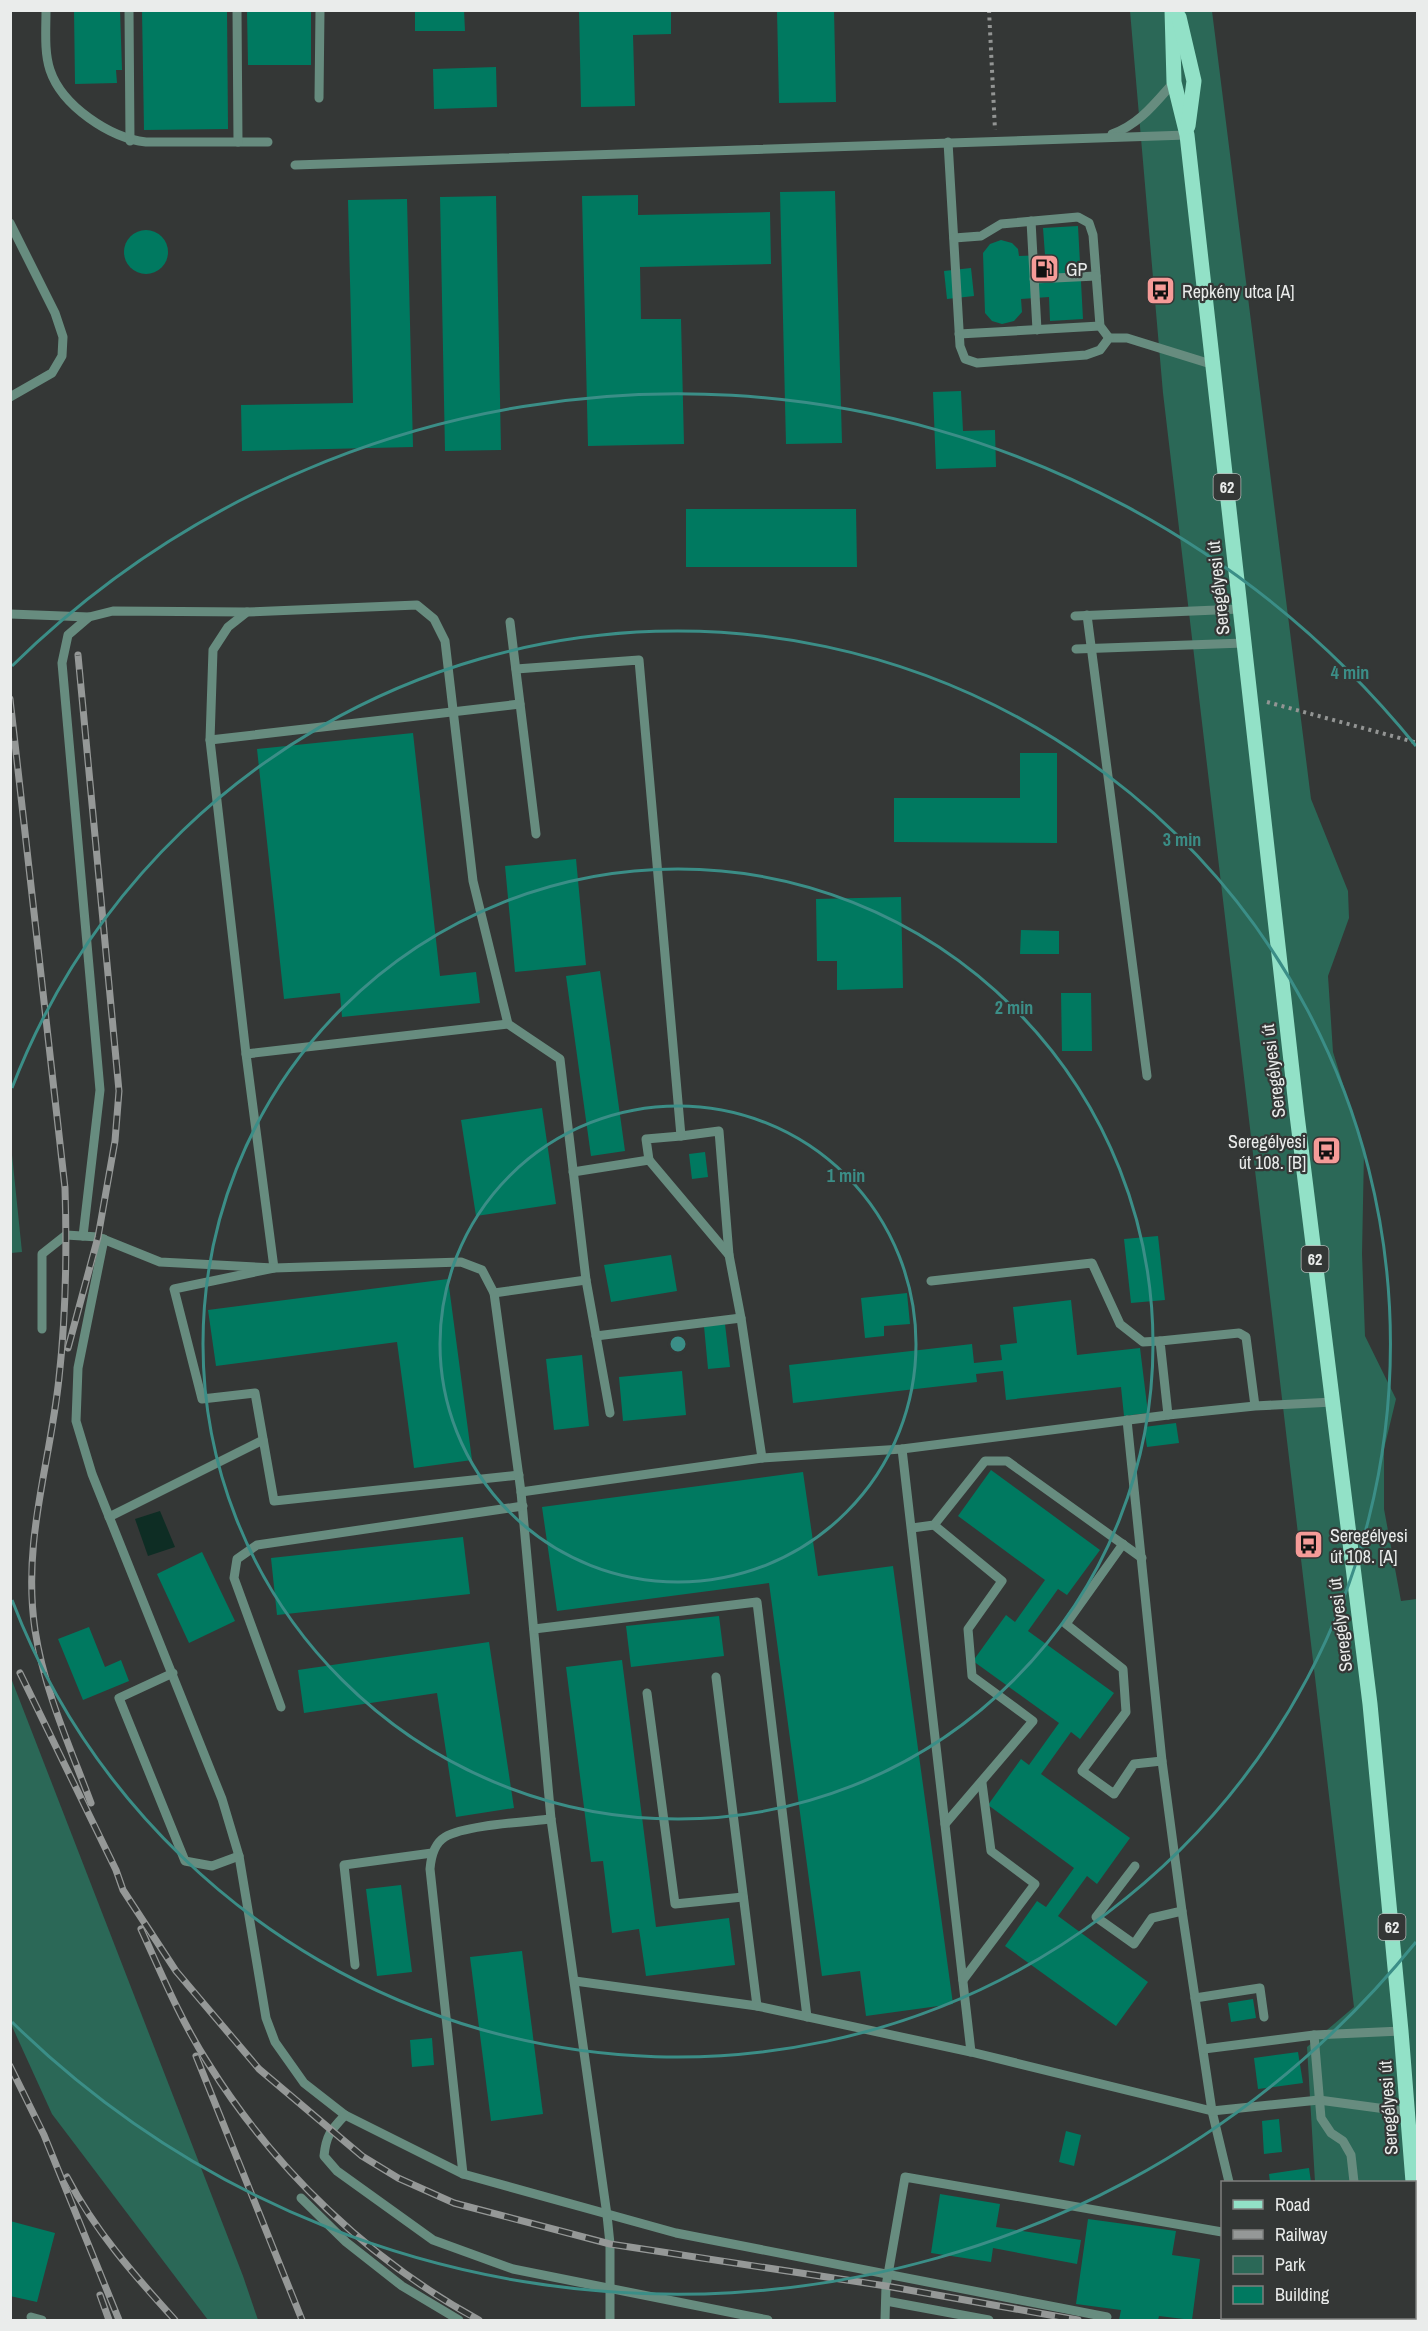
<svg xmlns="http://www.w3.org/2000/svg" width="1428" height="2331" font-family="'Archivo Narrow',sans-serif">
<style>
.green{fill:#2b6857}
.water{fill:#0e2d24}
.building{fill:#007960}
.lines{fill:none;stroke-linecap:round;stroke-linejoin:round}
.path{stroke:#939594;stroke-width:4;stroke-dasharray:3 4.5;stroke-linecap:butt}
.service{stroke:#678c7f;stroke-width:9}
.primary{stroke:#92e1c7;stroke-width:15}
.rail-casing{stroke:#959897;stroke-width:7}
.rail{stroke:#343736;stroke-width:4.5;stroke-dasharray:14;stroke-linecap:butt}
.ring{fill:none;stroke:#3b8e87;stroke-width:3}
.labels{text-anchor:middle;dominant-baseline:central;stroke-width:4.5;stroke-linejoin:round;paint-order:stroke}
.shield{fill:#343736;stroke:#b3b6b5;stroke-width:1.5}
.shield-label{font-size:16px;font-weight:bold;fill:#eaeceb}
.poi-label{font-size:18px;fill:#eaeceb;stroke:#343736;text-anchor:start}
.street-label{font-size:18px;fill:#eaeceb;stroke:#343736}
.centre{fill:#3b8e87;stroke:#343736;stroke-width:3}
.ring-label{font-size:18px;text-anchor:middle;font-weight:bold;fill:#3b8e87;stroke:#343736;stroke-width:4.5;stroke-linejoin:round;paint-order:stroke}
</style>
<rect width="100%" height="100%" fill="#343736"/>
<!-- green -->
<g class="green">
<polygon points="1130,11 1212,11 1311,799 1348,891 1349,918 1328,976 1333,1052 1364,1152 1362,1254 1365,1336 1396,1399 1384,1449 1384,1509 1401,1601 1417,1599 1417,2320 1322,2320 1322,2318 1414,2318 1414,2182 1315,2182 1307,2047 1354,2007 1163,393"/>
<polygon points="10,1145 11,1145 22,1252 11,1253"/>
<polygon points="11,1678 243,2276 258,2320 208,2320 52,2114 11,2024"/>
</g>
<!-- water -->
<polygon class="water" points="160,1511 175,1547 148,1556 135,1519"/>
<!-- building -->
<g class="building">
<polygon points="74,10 120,10 122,70 116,70 117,83 75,84"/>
<polygon points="142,10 227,10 228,129 144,130"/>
<polygon points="247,10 311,10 311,65 248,65"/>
<polygon points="415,10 464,10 465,31 415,31"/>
<polygon points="579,10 671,10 671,34 633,35 635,106 581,107"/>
<polygon points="777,10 834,10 836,102 779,103"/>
<polygon points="496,67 497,107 434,109 433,69"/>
<polygon points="835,191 842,443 786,444 780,192"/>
<polygon points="638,195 638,215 770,212 771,264 640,267 641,319 681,319 684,444 588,446 582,196"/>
<polygon points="496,196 501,450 445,451 440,197"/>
<polygon points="407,199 413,447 242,451 241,405 353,403 348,200"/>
<polygon points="1078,226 1083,319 1050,321 1049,297 1021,299 1022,312 1014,321 1002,324 992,321 985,313 983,253 990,244 1001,240 1012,243 1018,249 1019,256 1045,255 1043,228"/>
<circle cx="146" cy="252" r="22"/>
<polygon points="971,268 974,296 947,299 944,271"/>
<polygon points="961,391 963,431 995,430 996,467 936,469 933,392"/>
<polygon points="686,509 856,509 857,567 686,567"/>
<polygon points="413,733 440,976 476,972 480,1003 342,1017 340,993 284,999 257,749"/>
<polygon points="1020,753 1057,753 1057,843 894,842 894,798 1020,798"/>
<polygon points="576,859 586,965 515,972 505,866"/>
<polygon points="901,897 903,988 837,990 837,961 817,961 816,899"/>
<polygon points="1021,930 1059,931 1059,954 1020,954"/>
<polygon points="600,971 625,1151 591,1156 566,976"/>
<polygon points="1061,993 1091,993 1092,1051 1062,1051"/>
<polygon points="542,1108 556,1204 476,1216 461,1120"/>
<polygon points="705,1152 708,1177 692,1179 689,1154"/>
<polygon points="1158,1236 1165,1300 1131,1303 1124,1239"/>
<polygon points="671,1255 677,1291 611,1302 604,1265"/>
<polygon points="448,1279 472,1460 414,1468 397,1342 216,1366 208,1310"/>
<polygon points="907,1293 910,1324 884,1326 884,1336 865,1338 861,1298"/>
<polygon points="1071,1300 1077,1355 1140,1348 1148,1413 1124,1416 1121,1387 1006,1400 1003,1371 976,1374 977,1382 793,1403 789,1365 972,1344 974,1363 1002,1360 1000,1345 1017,1343 1013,1307"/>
<polygon points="725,1324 730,1367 708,1369 704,1326"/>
<polygon points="582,1355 589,1426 554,1430 546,1359"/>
<polygon points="682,1371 686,1415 623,1421 619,1377"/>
<polygon points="1176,1423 1179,1443 1147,1447 1144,1427"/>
<polygon points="991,1470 1100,1550 1067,1595 1058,1589 1028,1631 1114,1693 1080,1739 1071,1732 1041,1774 1130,1838 1097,1884 1087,1876 1058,1916 1148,1982 1116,2026 1005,1946 1037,1901 1046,1907 1074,1868 988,1805 1021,1759 1029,1765 1059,1723 973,1661 1006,1615 1015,1622 1045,1580 958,1516"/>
<polygon points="803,1472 818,1576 893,1566 953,2004 866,2016 860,1971 822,1976 769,1583 557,1611 542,1507"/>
<polygon points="463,1537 470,1594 277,1615 271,1558"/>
<polygon points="202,1552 235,1621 189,1643 157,1574"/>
<polygon points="719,1616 724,1656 631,1667 626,1626"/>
<polygon points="89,1627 105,1667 121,1660 129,1681 83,1700 58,1639"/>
<polygon points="489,1642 514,1808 456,1817 437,1693 304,1713 298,1670"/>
<polygon points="622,1660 656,1927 729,1918 735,1965 646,1976 639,1929 612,1933 603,1861 591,1862 566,1667"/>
<polygon points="401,1885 412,1972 377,1976 366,1889"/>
<polygon points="522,1951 543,2114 491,2121 470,1957"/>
<polygon points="1253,1999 1256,2018 1231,2022 1228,2003"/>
<polygon points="432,2038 434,2065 412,2067 410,2040"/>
<polygon points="1298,2052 1303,2083 1258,2089 1254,2058"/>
<polygon points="1279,2119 1282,2152 1264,2154 1262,2121"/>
<polygon points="1066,2131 1081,2135 1074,2166 1059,2162"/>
<polygon points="1309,2168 1311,2182 1270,2182 1269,2174"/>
<polygon points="940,2194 1000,2204 996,2227 1081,2240 1077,2264 993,2248 991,2262 931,2253"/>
<polygon points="1088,2219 1176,2231 1172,2255 1200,2259 1192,2320 1159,2316 1158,2320 1119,2320 1121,2310 1076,2304"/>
<polygon points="10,2221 55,2233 37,2302 10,2296"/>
<rect x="1285" y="2318" width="33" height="2"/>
</g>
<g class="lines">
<!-- path -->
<g class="path">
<polyline points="989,10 995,130"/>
<polyline points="1267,702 1418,743"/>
</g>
<!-- service -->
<g class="service">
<path d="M46 10C46 30 44 52 50 70 62 106 110 138 146 142H268"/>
<polyline points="129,10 130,141"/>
<polyline points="237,10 238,142"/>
<polyline points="319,98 320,10"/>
<path d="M1112 134C1139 125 1156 102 1174 82"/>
<polyline points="948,142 960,346 965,359 977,363 1086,355 1100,350 1109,338 1127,338 1214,365"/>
<polyline points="295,165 1187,135"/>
<polyline points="1031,221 1037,330"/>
<polyline points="10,223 55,313 63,337 62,356 52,373 10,397"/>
<polyline points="954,238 981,236 1001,224 1078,217 1089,223 1093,235 1100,326 1109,338"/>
<polyline points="1034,279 1096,276"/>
<polyline points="959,334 1100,326"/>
<polyline points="10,614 89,617"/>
<polyline points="1087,615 1147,1076"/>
<polyline points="1075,616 1240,609"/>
<polyline points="510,622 536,834"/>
<polyline points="1076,649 1244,643"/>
<polyline points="516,669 639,660 681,1136 719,1131 729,1255 741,1318 762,1458"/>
<polyline points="210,740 520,704"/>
<polyline points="508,1024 473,881 445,641 434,619 417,605 247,612 228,627 213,650 210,740 246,1054 274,1268 174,1289 202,1399 255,1393 274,1501 519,1475"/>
<polyline points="246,1054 508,1024 560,1059 586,1280 610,1413"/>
<polyline points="649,1160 646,1139 681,1136"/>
<polyline points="573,1172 649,1160 729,1255"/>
<polyline points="83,1236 100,1090 62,663 68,635 89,617 113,611 247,612"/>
<polyline points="104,1239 78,1368 76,1421 92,1474 222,1799 239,1856 266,2018 275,2042 304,2083 345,2115 463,2174 676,2233 1107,2317"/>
<polyline points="931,1281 1092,1263 1120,1324 1143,1342 1160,1341"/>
<polyline points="494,1293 586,1280"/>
<polyline points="42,1329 42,1254 66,1235 98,1237 160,1262 274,1268 461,1262 482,1270 494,1293 521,1492 551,1819 607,2215 610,2244 610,2320"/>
<polyline points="596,1336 741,1318"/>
<polyline points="1255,1406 1246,1337 1239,1333 1160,1341 1168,1415 1255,1406 1333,1402"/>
<polyline points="1127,1420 1162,1761 1182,1911 1212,2111 1229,2182"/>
<polyline points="902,1449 971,2052"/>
<polyline points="521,1492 762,1458 902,1449 1168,1415"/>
<polyline points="109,1517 263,1440"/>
<polyline points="934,1525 1002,1581 968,1629 972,1676 1033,1721 945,1824"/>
<polyline points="912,1528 934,1525 985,1461 1007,1461 1142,1558"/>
<polyline points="1123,1544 1066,1624 1123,1669 1126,1712 1082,1771 1114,1794 1134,1764 1162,1761"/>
<polyline points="534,1629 757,1602 807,2017"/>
<polyline points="173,1673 119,1698 185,1861 212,1866 239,1856"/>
<polyline points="716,1677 757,2006"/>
<polyline points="647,1693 675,1904 743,1897"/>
<polyline points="281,1707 234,1578 237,1559 257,1545 523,1506"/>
<polyline points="1135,1866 1096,1917 1134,1944 1152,1918 1182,1911"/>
<polyline points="355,1965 344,1865 432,1853"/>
<polyline points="963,1980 1035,1884 991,1851 982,1783"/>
<polyline points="575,1981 757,2006 971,2052 1212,2111 1319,2100 1408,2112"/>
<polyline points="1195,1998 1260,1988 1264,2017"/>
<polyline points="1314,2035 1321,2118 1331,2133 1343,2141 1351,2155 1354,2182"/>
<polyline points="1204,2049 1314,2035 1401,2031"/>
<path d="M345 2115C331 2130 326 2135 324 2156L337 2171 433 2240 513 2269 768 2320"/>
<path d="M463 2174 430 1869C431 1857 435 1843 445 1837 465 1825 526 1822 551 1819"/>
<polyline points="301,2198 346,2242 402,2286 459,2320"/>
<polyline points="886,2301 989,2320"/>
<polyline points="31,2317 42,2320"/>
<polyline points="1254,2318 1255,2320"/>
<polyline points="1362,2318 1362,2320"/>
<polyline points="885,2320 886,2286 905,2177 1222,2232"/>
</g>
<!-- primary -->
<g class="primary">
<polyline points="1172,10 1174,82 1187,135 1297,1115 1370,1704 1401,2031 1413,2182"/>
<polyline points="1179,17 1194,81 1188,126"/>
<polyline points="1414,2203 1418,2244"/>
</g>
<defs>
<g id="rail">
<path d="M10 699 65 1188C67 1252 66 1315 59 1378 50 1465 22 1541 35 1630 44 1690 70 1747 91 1803"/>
<polyline points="68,1348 98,1237 115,1141 119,1091 78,655"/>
<polyline points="20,1673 116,1870 123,1890 176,1971 259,2069 362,2156 398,2178 454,2203 610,2244 886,2286 1078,2320"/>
<path d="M141 1929C162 1975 181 2021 208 2063 274 2169 370 2261 479 2320"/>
<polyline points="196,2056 302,2320"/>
<polyline points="10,2066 44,2135 119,2320"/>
<path d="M67 2177C95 2231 135 2276 175 2320"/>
<polyline points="100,2295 109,2320"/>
</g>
</defs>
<!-- rail casing -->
<use href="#rail" class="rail-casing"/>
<!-- rail -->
<use href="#rail" class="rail"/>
</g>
<!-- distance rings -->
<g class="ring">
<circle cx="678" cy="1344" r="238"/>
<circle cx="678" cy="1344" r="475"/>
<path d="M12 1088A713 713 0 1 1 12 1600"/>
<path d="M1416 1942A950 950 0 0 1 12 2022M12 666A950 950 0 0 1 1416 746"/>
</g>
<!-- icons -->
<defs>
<symbol id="fuel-square" viewBox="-11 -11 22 22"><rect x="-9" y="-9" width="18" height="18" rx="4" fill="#f59b98" stroke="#343736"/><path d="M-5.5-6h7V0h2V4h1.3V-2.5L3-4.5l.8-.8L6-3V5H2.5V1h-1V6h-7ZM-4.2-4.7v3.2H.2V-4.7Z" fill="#111"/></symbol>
<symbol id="bus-square" viewBox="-11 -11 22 22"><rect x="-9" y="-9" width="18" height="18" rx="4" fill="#f59b98" stroke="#343736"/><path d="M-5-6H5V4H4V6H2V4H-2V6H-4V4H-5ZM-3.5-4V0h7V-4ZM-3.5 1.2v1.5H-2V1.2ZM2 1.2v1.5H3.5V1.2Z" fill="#111"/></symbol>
</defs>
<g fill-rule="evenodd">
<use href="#fuel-square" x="1028" y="252" width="33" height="33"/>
<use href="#bus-square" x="1144" y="274" width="33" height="33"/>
<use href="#bus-square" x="1310" y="1134" width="33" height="33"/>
<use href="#bus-square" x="1292" y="1528" width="33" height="33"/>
</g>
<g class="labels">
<!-- shield labels -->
<g class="shield">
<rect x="1213.5" y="474" width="27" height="26" rx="4.5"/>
<rect x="1301.5" y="1246" width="27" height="26" rx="4.5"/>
<rect x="1378.5" y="1914" width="27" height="26" rx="4.5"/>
</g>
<g class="shield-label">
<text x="1227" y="487">62</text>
<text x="1315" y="1259">62</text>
<text x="1392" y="1927">62</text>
</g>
<!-- poi labels -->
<g class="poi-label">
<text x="1066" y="269">GP</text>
<text x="1182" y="291">Repkény utca [A]</text>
<text x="1306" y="1141" text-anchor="end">Seregélyesi<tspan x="1306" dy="21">út 108. [B]</tspan></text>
<text x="1330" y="1535">Seregélyesi<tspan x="1330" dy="21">út 108. [A]</tspan></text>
</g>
<!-- street labels -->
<g class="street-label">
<text transform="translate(1218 588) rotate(-96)">Seregélyesi út</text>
<text transform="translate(1273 1071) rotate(-97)">Seregélyesi út</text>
<text transform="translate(1340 1625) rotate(-97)">Seregélyesi út</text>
<text transform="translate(1388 2108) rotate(-94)">Seregélyesi út</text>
</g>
</g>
<circle cx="678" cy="1344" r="9" class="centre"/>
<g class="ring-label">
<text x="1350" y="679">4 min</text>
<text x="1182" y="846">3 min</text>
<text x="1014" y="1014">2 min</text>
<text x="846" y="1182">1 min</text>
</g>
<!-- border -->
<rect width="1428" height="2331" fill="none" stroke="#eaeceb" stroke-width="24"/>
<!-- legend -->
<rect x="1221" y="2181" width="195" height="138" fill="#343736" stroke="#7d7f7e" stroke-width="1.5"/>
<rect x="1233" y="2200" width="30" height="9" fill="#92e1c7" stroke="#7d7f7e" stroke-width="1.5"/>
<text x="1275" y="2211" font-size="18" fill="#eaeceb">Road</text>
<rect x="1233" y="2230" width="30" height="9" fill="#959897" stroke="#7d7f7e" stroke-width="1.5"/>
<text x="1275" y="2241" font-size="18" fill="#eaeceb">Railway</text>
<rect x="1233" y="2256" width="30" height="18" fill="#2b6857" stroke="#7d7f7e" stroke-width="1.5"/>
<text x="1275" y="2271" font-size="18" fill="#eaeceb">Park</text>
<rect x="1233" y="2286" width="30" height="18" fill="#007960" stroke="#7d7f7e" stroke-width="1.5"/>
<text x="1275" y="2301" font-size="18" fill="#eaeceb">Building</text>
</svg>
